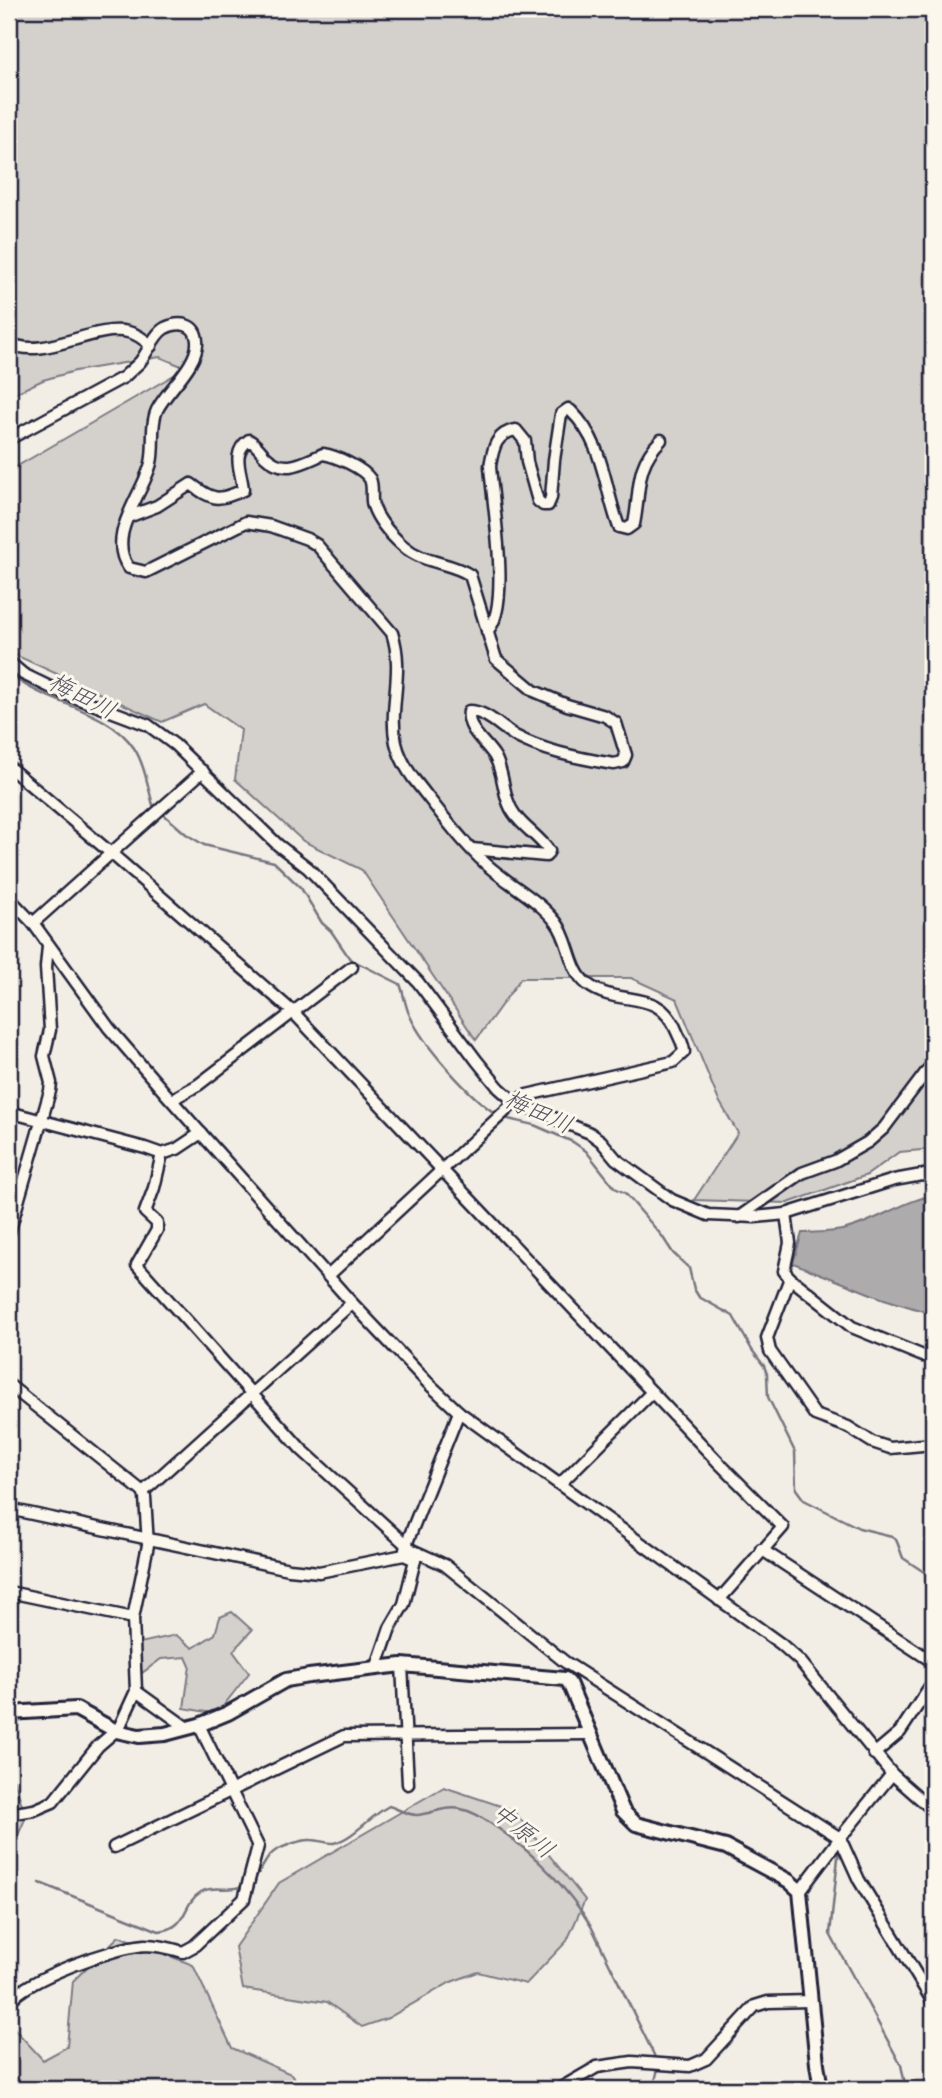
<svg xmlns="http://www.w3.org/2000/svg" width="942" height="2098" font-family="Delius,'Klee One',sans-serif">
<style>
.green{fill:#d4d1cc;stroke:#7b7a84;stroke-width:2}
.water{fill:#aeabad;stroke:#76747f;stroke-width:2}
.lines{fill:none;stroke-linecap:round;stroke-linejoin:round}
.stream{stroke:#76747f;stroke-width:2.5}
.minor-casing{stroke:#22223b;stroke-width:15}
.tertiary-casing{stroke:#22223b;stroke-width:18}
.minor{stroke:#fbf7ec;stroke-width:10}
.tertiary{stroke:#fbf7ec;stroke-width:12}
.labels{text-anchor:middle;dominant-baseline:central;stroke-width:6;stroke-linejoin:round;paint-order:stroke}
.water-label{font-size:24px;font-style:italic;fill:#535263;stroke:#fbf7ec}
</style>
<rect width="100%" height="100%" fill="#f2eee5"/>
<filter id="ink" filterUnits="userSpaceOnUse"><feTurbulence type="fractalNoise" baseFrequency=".0143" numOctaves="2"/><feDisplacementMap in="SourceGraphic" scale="14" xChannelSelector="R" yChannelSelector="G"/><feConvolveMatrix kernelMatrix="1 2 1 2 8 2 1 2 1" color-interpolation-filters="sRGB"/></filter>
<g filter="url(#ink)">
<!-- green -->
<g class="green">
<polygon points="9,9 933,9 933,1149 899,1152 867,1175 788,1203 694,1200 738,1133 718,1099 677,999 631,978 521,978 476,1040 362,870 303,841 235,779 241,730 204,704 162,722 13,654 9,650 9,471 186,368 160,357 75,371 43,380 9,396"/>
<polygon points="232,1612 252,1630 233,1651 249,1673 217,1714 184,1708 190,1666 186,1657 161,1659 142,1673 138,1659 140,1643 176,1635 193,1648 215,1634 220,1617"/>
<polygon points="9,1780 14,1780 26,1817 11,1851 9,1850"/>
<polygon points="444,1787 513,1810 585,1900 567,1941 526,1984 478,1972 451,1982 388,2018 362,2027 327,2002 243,1989 235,1947 279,1883"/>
<polygon points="119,1936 193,1965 232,2048 293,2075 300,2089 9,2089 9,2023 43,2060 67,2047 73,1981"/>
</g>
<!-- water -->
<path class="water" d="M933 1195V1311L926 1312 881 1298 793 1263 802 1233C816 1232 833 1233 846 1229 877 1221 903 1201 933 1195Z"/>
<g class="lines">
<!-- stream -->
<g class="stream">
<path d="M9 673C44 705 107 707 134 748 144 763 148 787 153 805L158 809"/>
<path d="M162 813 186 834 204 845 274 862 301 888 322 923 331 931 350 959 400 984C404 994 405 1006 410 1016 423 1045 471 1099 498 1115"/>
<polyline points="504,1118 534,1125 573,1142 586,1151 615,1188 625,1193 662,1236 673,1253 689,1268 694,1289 699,1297 733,1316 752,1350 764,1366 767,1374 768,1397 795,1452 796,1489 804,1500 859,1528 892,1536 896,1539 903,1558 933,1578"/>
<polyline points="839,1848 830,1934 901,2065 906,2089"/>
<path d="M252 1880C263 1872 264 1858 275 1851 284 1846 302 1839 312 1840 320 1840 327 1844 334 1843 354 1838 370 1816 389 1806 396 1808 409 1816 418 1815 433 1813 446 1806 461 1809 476 1812 486 1821 499 1829 537 1856 567 1887 591 1926L656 2059"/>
<path d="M40 1883 159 1931C189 1928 181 1904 201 1892 211 1885 229 1892 244 1886"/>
<polyline points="653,2089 659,2065"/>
</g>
<defs>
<g id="minor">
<path d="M9 343C44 361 92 324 128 332 138 334 145 340 151 346"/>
<path d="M9 439 124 377C129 372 135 367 140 362 148 352 154 334 165 328 179 321 196 323 197 341 199 364 166 391 157 410 150 425 155 447 151 463 143 495 105 536 129 568L146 572 246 522 271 526 307 539 317 545 392 633C405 671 388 708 396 743 399 756 406 768 413 778 436 807 459 839 486 864 509 885 537 898 556 922 570 940 569 970 587 984 620 1009 658 985 677 1032 680 1039 684 1045 684 1052L673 1062 527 1095 515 1102 329 1275"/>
<path d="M128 517 157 506 191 484C212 500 218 502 243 490 242 472 230 453 249 440 256 444 260 450 265 456 284 475 302 463 323 454 336 456 363 468 370 479 374 488 370 498 373 506 378 520 391 535 402 545 425 565 448 561 470 575L496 659 534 691 567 705 605 716 616 723 626 755 623 762 614 764C581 759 546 752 517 737 501 728 487 711 469 711 466 730 486 742 495 757 505 775 502 798 515 815 524 828 540 837 549 851L546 856 472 849"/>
<path d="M487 631C512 610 492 499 490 466 493 448 496 433 516 430L525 441 527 462 538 501 543 505H548L551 498 554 460 561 414 568 409 571 411C604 443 604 487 619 527L627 529 634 524C641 490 634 467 661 440"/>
<polyline points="9,662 23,674 58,691 148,725 175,745 278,845 308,868 418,982 477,1061 499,1088 515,1102 590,1133 601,1141 616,1159 672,1200 708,1215 755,1217 786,1214 894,1180 922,1175 933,1176"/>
<polyline points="9,767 112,854 293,1012 719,1463 783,1527 719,1600"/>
<polyline points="9,898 33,923 109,1028 166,1094 352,1303 428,1383 459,1412 781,1644 800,1661 892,1774 933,1810"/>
<polyline points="33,923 203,771"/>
<polyline points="173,1101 178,1096 198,1085 352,967"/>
<polyline points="9,1112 145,1148 162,1154 177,1149 201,1133"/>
<polyline points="162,1154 154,1188 145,1212 157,1223 157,1230 137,1265 301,1449 412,1550 445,1565 565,1662 840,1838 859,1880 933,2002"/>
<polyline points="786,1214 790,1243 784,1271 790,1278 852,1327 923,1356 933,1356"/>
<polyline points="739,1217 802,1173 835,1161 868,1142 884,1128 933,1063"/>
<polyline points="9,1233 50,1091 51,1083 44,1056 50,1030 46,967 48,946"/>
<polyline points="790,1278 767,1338 770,1351 815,1415 848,1427 872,1442 890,1448 933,1444"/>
<polyline points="9,1385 143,1492 145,1497 148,1545 133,1618 136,1691 119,1728 98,1746 53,1802 34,1810 9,1814"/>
<polyline points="560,1484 652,1392"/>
<polyline points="143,1492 352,1303"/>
<polyline points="9,1509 289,1569 319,1572 404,1555"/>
<polyline points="761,1549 933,1662"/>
<polyline points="9,1592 133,1618"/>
<polyline points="402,1665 408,1784"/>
<polyline points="376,1669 390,1628 404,1604 415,1560 404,1555 406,1545 459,1412"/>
<polyline points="136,1691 186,1727"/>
<polyline points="874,1754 900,1732 933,1682"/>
<polyline points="114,1847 344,1736 590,1734"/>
<polyline points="800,1891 840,1838 892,1774"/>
<path d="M9 2002C28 1978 115 1947 145 1945 159 1945 170 1948 183 1952L194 1946 244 1899 258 1846 199 1725"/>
<polyline points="559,2089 597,2067 632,2062 690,2066 706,2059 755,2006 768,2002 810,2001"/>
<polyline points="927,2089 933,2086"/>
</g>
<polyline id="tertiary" points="9,1713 76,1709 116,1731 139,1736 165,1734 199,1725 228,1713 286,1680 309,1676 402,1665 565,1679 569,1683 623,1811 636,1824 726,1847 789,1881 800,1891 817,2064 821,2089"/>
</defs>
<!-- minor casing -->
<use href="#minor" class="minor-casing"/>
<!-- tertiary casing -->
<use href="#tertiary" class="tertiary-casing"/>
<!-- minor -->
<use href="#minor" class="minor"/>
<!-- tertiary -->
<use href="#tertiary" class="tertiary"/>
</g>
</g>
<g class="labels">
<!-- water labels -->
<g class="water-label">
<text transform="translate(83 695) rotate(27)">梅田川</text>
<text transform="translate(539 1111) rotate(24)">梅田川</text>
<text transform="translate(524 1830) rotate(39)">中原川</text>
</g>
</g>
<!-- margin -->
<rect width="942" height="2098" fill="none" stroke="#fbf7ec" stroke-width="35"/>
<rect x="18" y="18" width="907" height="2063" fill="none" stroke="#22223b" stroke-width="2.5" filter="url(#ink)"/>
</svg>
